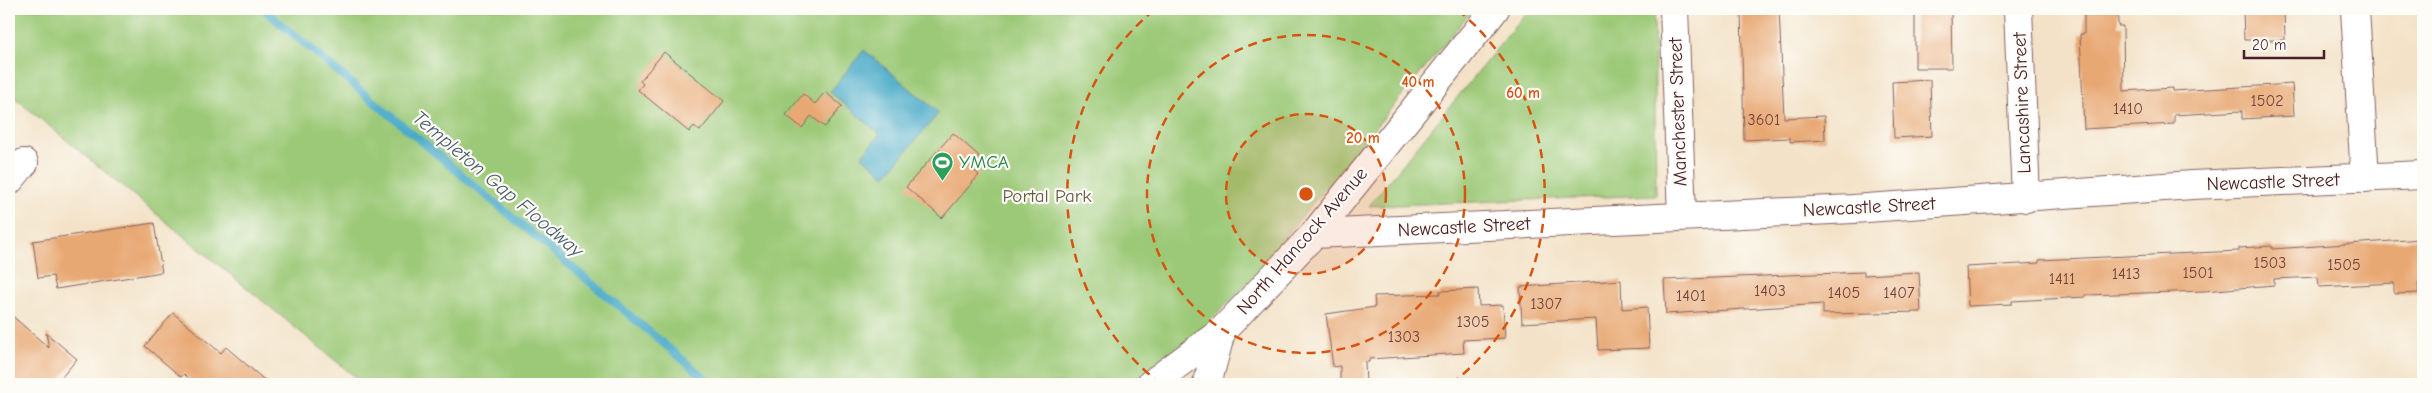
<svg xmlns="http://www.w3.org/2000/svg" width="2432" height="393" font-family="'Comic Neue',sans-serif">
<style>
.green{fill:#9cc977;stroke:#737451}
.water{fill:#4aaac9;stroke:#4a647a}
.lines{fill:none;stroke-linecap:round;stroke-linejoin:round}
.stream{stroke:#4aaac9;stroke-width:8}
.building{fill:#e8a873}
.minor-casing{stroke:#856362;stroke-width:30}
.tertiary-casing{stroke:#856362;stroke-width:30}
.minor{stroke:#fff;stroke-width:28}
.tertiary{stroke:#fff;stroke-width:28}
.ring{fill:none;stroke:#d8530f;stroke-width:2.5;stroke-dasharray:9 6}
.labels{text-anchor:middle;dominant-baseline:central;stroke-width:4.5;stroke-linejoin:round;paint-order:stroke}
.number-label{font-size:16px;fill:#72413d}
.street-label{font-size:19px;fill:#4a1f2b;stroke:#fdfcf7}
.leisure-label{font-size:19px;fill:#27864d;stroke:#fdfcf7;text-anchor:start}
.park-label{font-size:19px;fill:#675a46;stroke:#fdfcf7}
.water-label{font-size:20px;font-style:italic;fill:#4a5e72;stroke:#fdfcf7}
.centre{fill:#d8530f;stroke:#fdfcf7;stroke-width:2.5}
.ring-label{font-size:15px;text-anchor:middle;font-weight:bold;fill:#d8530f;stroke:#fdfcf7;stroke-width:4.5;stroke-linejoin:round;paint-order:stroke}
</style>
<rect width="100%" height="100%" fill="#fdfcf7"/>
<filter id="ink" filterUnits="userSpaceOnUse"><feTurbulence type="fractalNoise" baseFrequency=".02" numOctaves="2"/><feDisplacementMap in="SourceGraphic" scale="10" xChannelSelector="R" yChannelSelector="G"/><feConvolveMatrix kernelMatrix="1 2 1 2 8 2 1 2 1" color-interpolation-filters="sRGB"/></filter>
<filter id="wash" filterUnits="userSpaceOnUse"><feTurbulence type="fractalNoise" baseFrequency=".0096" numOctaves="4" result="noise"/><feDisplacementMap in="SourceGraphic" scale="20" xChannelSelector="R" yChannelSelector="G"/><feGaussianBlur stdDeviation="1.12" result="paint"/><feColorMatrix in="noise" values="0 0 0 0 0 0 0 0 0 0 0 0 0 0 0 0 0 1.4 0 .05"/><feComposite in="paint" operator="in"/></filter>
<g filter="url(#wash)">
<rect width="100%" height="100%" fill="#f3e2c7"/>
<!-- green -->
<g class="green">
<polygon points="9,9 1473,9 1243,288 1198,333 1154,372 1112,384 364,384 9,93"/>
<polygon points="1529,9 1654,9 1656,195 1369,206"/>
</g>
<!-- water -->
<polygon class="water" points="864,50 939,113 885,176 862,156 880,134 830,92"/>
<g class="lines">
<!-- stream -->
<polyline class="stream" points="263,9 712,384"/>
</g>
<g id="blocks">
<!-- building -->
<g class="building">
<polygon points="1741,9 1779,9 1784,118 1824,116 1825,140 1790,142 1790,138 1744,140"/>
<polygon points="1915,9 1951,9 1952,68 1915,68"/>
<polygon points="2084,9 2118,9 2118,26 2123,26 2124,91 2173,88 2173,91 2292,84 2294,116 2242,119 2242,111 2174,115 2174,124 2084,129 2080,34 2084,34"/>
<polygon points="2243,9 2284,9 2285,40 2244,40"/>
<polygon points="664,52 724,101 700,131 694,126 689,132 638,90 643,84 640,81"/>
<polygon points="1930,80 1932,136 1894,138 1892,82"/>
<polygon points="825,92 842,106 825,127 811,116 802,128 786,115 803,94 815,104"/>
<polygon points="953,133 979,156 970,167 979,175 942,218 906,187"/>
<polygon points="154,223 162,272 56,289 53,276 38,278 33,241"/>
<polygon points="2423,239 2423,283 2418,283 2419,293 2394,294 2394,283 2319,287 2318,277 2274,279 2274,285 2204,291 2085,295 2085,297 2012,301 2012,304 1968,306 1966,267 2039,263 2039,260 2239,251 2239,248 2272,246 2272,249"/>
<polygon points="1864,272 1864,275 1919,272 1921,312 1823,314 1823,304 1666,314 1664,280"/>
<polygon points="1621,280 1622,309 1647,307 1649,348 1598,350 1596,319 1522,323 1520,287"/>
<polygon points="1478,289 1479,306 1503,305 1505,338 1463,340 1464,353 1369,359 1369,362 1365,362 1366,384 1340,384 1340,366 1333,367 1326,314 1375,307 1374,296 1440,294 1440,291"/>
<polygon points="9,313 49,348 46,333 77,359 56,384 9,384"/>
<polygon points="173,313 221,353 226,347 269,384 195,384 184,374 181,377 145,346"/>
</g>
</g>
</g>
<g filter="url(#ink)">
<use href="#blocks" fill-opacity="0" stroke="#856362" stroke-width="1"/>
<g class="lines">
<defs>
<g id="minor">
<polyline points="1674,9 1682,216"/>
<polyline points="2018,9 2026,198"/>
<polyline points="2355,9 2365,178"/>
<polyline points="9,181 24,163"/>
<polyline points="1314,234 1853,209 2192,185 2423,175"/>
</g>
<g id="tertiary">
<polyline points="1151,384 1221,332 1314,234 1495,9"/>
<polyline points="1207,384 1221,332"/>
</g>
</defs>
<!-- minor casing -->
<use href="#minor" class="minor-casing"/>
<!-- tertiary casing -->
<use href="#tertiary" class="tertiary-casing"/>
<!-- minor -->
<use href="#minor" class="minor"/>
<!-- tertiary -->
<use href="#tertiary" class="tertiary"/>
</g>
</g>
<!-- distance rings -->
<circle cx="1306" cy="194" r="80" fill="#d8530f" fill-opacity=".12"/>
<g class="ring">
<circle cx="1306" cy="194" r="80"/>
<circle cx="1306" cy="194" r="159"/>
<path d="M1161 384A239 239 0 0 1 1154 10M1458 10A239 239 0 0 1 1451 384"/>
</g>
<!-- icons -->
<defs>
<symbol id="stadium-pin" viewBox="-11 -11 22 30"><path d="M0 17L-7.5 6A9.5 9.5 0 1 1 7.5 6Z" fill="#2e9e5b" stroke="#fdfcf7"/><path d="M0-5a6.5 5 0 1 0 0 10a6.5 5 0 1 0 0-10ZM-3.5-1.8h7v3.6h-7Z" fill="#fff"/></symbol>
</defs>
<g fill-rule="evenodd">
<use href="#stadium-pin" x="930" y="150" width="25" height="34"/>
</g>
<g class="labels">
<!-- number labels -->
<g class="number-label">
<text x="2267" y="101">1502</text>
<text x="2128" y="109">1410</text>
<text x="1764" y="120">3601</text>
<text x="2270" y="263">1503</text>
<text x="2344" y="265">1505</text>
<text x="2198" y="273">1501</text>
<text x="2126" y="274">1413</text>
<text x="2062" y="279">1411</text>
<text x="1770" y="291">1403</text>
<text x="1844" y="293">1405</text>
<text x="1899" y="293">1407</text>
<text x="1691" y="296">1401</text>
<text x="1546" y="304">1307</text>
<text x="1473" y="322">1305</text>
<text x="1404" y="337">1303</text>
</g>
<!-- street labels -->
<g class="street-label">
<text transform="translate(2022 103) rotate(-92)">Lancashire Street</text>
<text transform="translate(1678 112) rotate(-92)">Manchester Street</text>
<text transform="translate(2273 182) rotate(-2)">Newcastle Street</text>
<text transform="translate(1869 207) rotate(-3)">Newcastle Street</text>
<text transform="translate(1464 227) rotate(-3)">Newcastle Street</text>
<text transform="translate(1302 241) rotate(-49)">North Hancock Avenue</text>
</g>
<!-- leisure labels -->
<g class="leisure-label">
<text x="959" y="162">YMCA</text>
</g>
<!-- park labels -->
<g class="park-label">
<text x="1047" y="196">Portal Park</text>
</g>
<!-- water labels -->
<g class="water-label">
<text transform="translate(498 184) rotate(40)">Templeton Gap Floodway</text>
</g>
</g>
<circle cx="1306" cy="194" r="8" class="centre"/>
<g class="ring-label">
<text x="1418" y="87">40 m</text>
<text x="1523" y="98">60 m</text>
<text x="1363" y="143">20 m</text>
</g>
<!-- margin -->
<rect width="2432" height="393" fill="none" stroke="#fdfcf7" stroke-width="30"/>
<!-- scale -->
<path d="M2244 50v8h80v-8" fill="none" stroke="#4a1f2b" stroke-width="2.5"/>
<text x="2252" y="50" font-size="15" fill="#4a1f2b" stroke="#fdfcf7" stroke-width="4" paint-order="stroke">20 m</text>
</svg>
